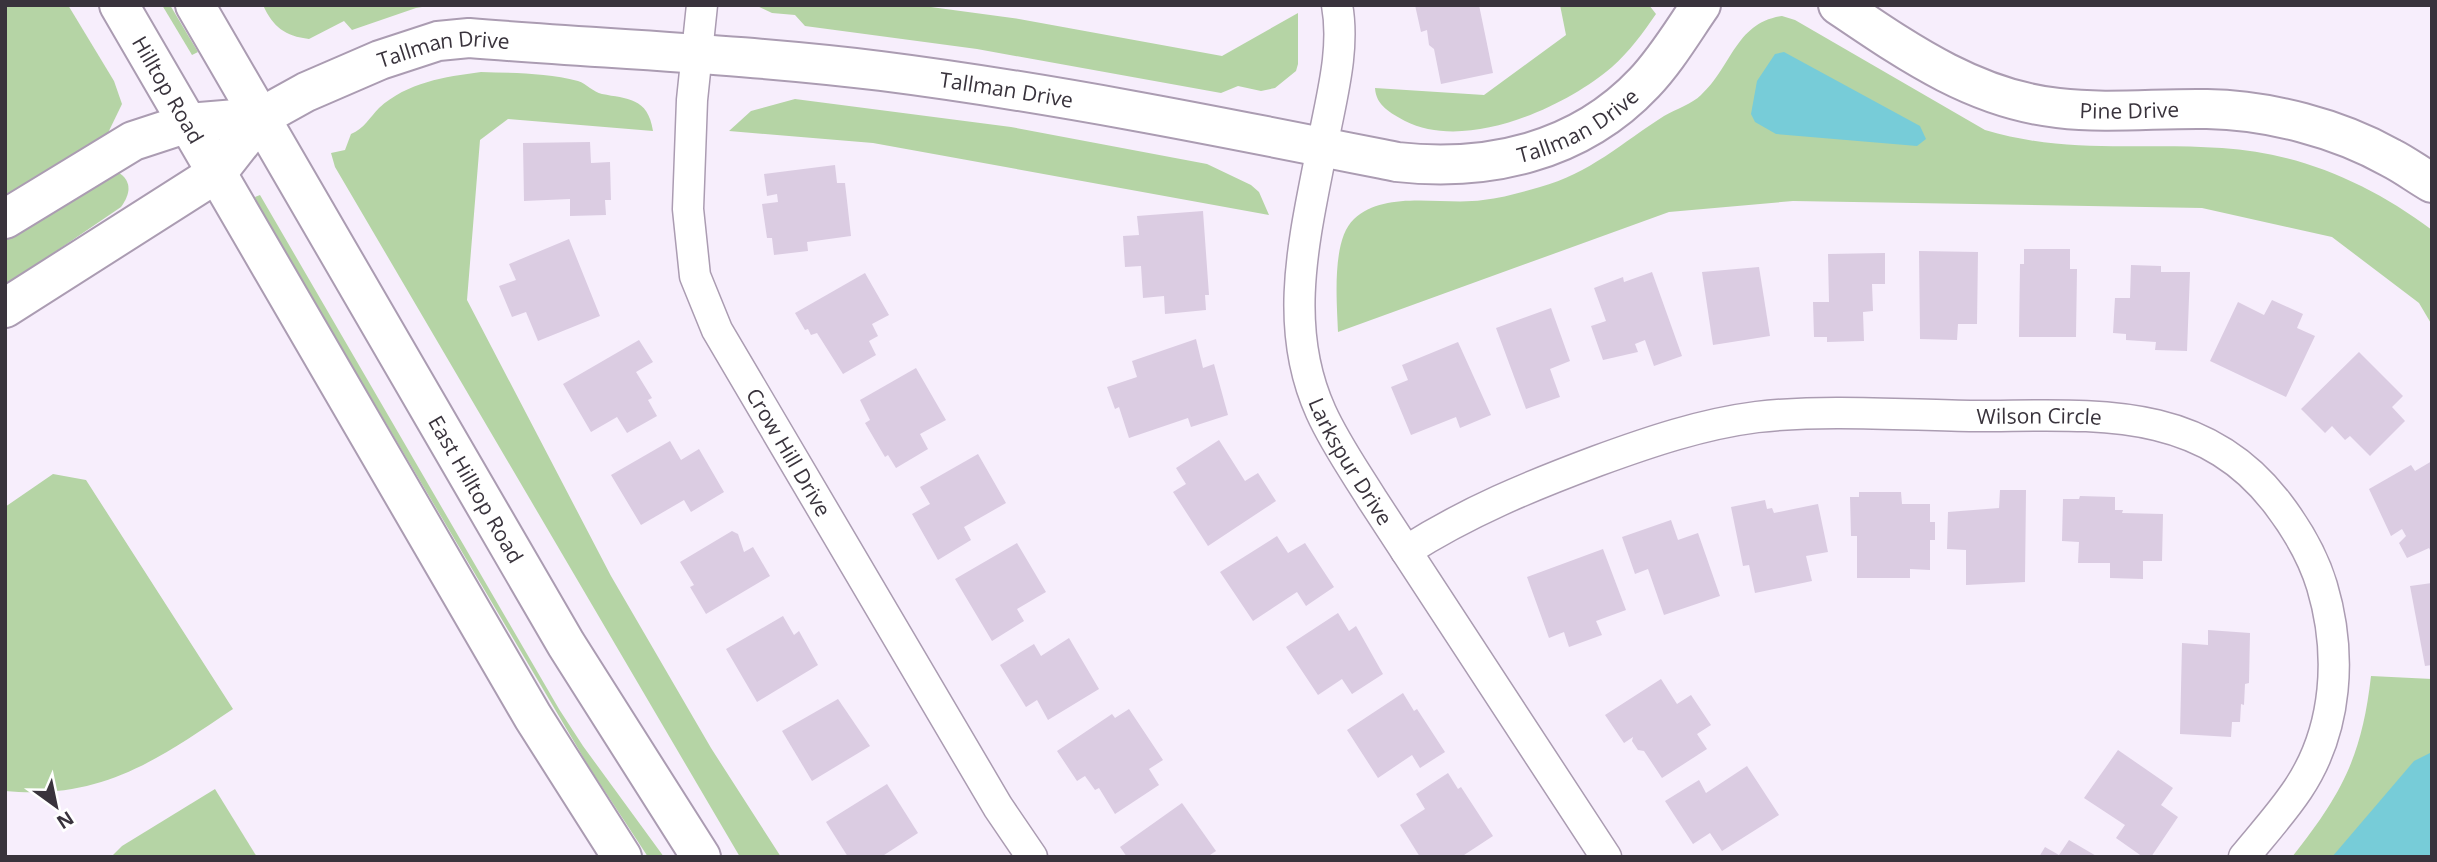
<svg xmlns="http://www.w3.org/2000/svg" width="2437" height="862" font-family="'Open Sans',sans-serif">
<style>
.green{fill:#b5d4a5}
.water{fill:#77ccd8}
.building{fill:#dbcce2}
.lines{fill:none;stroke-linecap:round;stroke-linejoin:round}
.street-casing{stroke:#ab9cb2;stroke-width:33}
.secondary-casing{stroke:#ab9cb2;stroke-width:42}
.street{stroke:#fff;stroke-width:30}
.secondary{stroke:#fff;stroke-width:38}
.labels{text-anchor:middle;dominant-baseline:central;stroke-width:7;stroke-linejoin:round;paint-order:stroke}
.street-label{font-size:21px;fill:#39333c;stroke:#fff}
</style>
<rect width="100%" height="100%" fill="#f7eefc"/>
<!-- green -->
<g class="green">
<polygon points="5,5 68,5 114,81 122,104 107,135 5,202"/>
<polygon points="162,5 170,5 198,52 192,55"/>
<path d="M263 5H434L416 8 352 30 344 21 309 39C285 36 273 27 263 5Z"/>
<polygon points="755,5 916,5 1019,19 1222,56 1298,13 1298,64 1296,71 1275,88 1261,91 1238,86 1221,93 977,49 805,26 795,15 772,13"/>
<path d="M1560 5H1649L1656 14C1643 33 1629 52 1612 67 1564 108 1466 152 1405 121 1391 113 1376 106 1375 88L1484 95 1566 35Z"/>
<path d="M1782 16 1795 20 1985 130C2070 155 2137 142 2222 148 2300 153 2369 183 2432 230V325L2419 303 2332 237 2202 208 1793 201 1669 212 1338 332C1337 303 1331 240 1354 219 1386 189 1444 206 1483 200 1502 198 1522 192 1540 187 1589 174 1623 142 1664 116 1676 109 1692 104 1701 95 1732 67 1735 23 1782 16Z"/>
<path d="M481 72C513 73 547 73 578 81 587 84 593 92 602 94 627 99 648 97 653 131L508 119 480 140 467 300 611 576 711 748 781 857H740L335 167 331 153 345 150 351 134C364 129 370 117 379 108 408 82 444 77 481 72Z"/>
<polygon points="795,99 1011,127 1207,164 1251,185 1259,192 1269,215 873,143 729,131 751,111"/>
<path d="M118 172C133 182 130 194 121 207L5 286V233Z"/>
<polygon points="260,195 559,709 583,746 664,857 648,857 589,767 256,203 255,197"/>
<path d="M53 474 86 480 233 709C157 760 102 800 5 791V507Z"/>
<path d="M2371 676 2432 679V857H2292C2342 794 2362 756 2371 676Z"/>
<polygon points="215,789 257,857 111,857 122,846"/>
</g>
<!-- water -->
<g class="water">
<polygon points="1784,52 1920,126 1926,139 1917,146 1776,134 1755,122 1751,114 1757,81 1775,54"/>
<polygon points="2432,752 2432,857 2332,857 2414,761"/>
</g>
<!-- building -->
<g class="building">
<polygon points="1415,5 1479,5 1493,73 1441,84 1434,49 1429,45 1427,30 1421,32"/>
<polygon points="590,142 591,163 610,162 611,200 605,200 606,215 570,216 570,199 524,201 523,143"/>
<polygon points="835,165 837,183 845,183 851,236 807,242 808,251 774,255 772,238 767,238 762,204 778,202 777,194 767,196 764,174"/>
<polygon points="1203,211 1209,295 1205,295 1206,310 1165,314 1164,296 1143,298 1141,266 1125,267 1123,236 1139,235 1137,216"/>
<polygon points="569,239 600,316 538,341 526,312 512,317 499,286 516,280 509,264"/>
<polygon points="2024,249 2070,249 2070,269 2077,269 2076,337 2019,337 2020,264 2024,264"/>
<polygon points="1919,251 1978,252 1977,324 1958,324 1957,340 1920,339"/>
<polygon points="1885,253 1885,284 1872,284 1873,311 1863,312 1864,341 1827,342 1827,337 1814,337 1813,302 1829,302 1828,254"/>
<polygon points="2131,265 2161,266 2161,272 2190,272 2187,351 2155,350 2156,342 2126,340 2126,334 2113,333 2115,298 2130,298"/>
<polygon points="1759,267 1770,336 1713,345 1702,272"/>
<polygon points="1652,272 1682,356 1654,366 1645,340 1635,344 1638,352 1603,360 1591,326 1606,321 1594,288 1623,277 1624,282"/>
<polygon points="865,273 889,315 872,324 878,336 869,341 876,355 843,374 817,333 811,335 808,329 805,330 795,313"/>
<polygon points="2272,300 2303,314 2297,328 2315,336 2286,397 2210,361 2238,302 2264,315"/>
<polygon points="1551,308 1570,361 1550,369 1560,397 1526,409 1496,328"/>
<polygon points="1196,339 1203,368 1214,364 1228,415 1191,427 1188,418 1129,438 1119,407 1115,409 1107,387 1137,377 1132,361"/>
<polygon points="639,340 653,362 636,372 652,398 648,400 657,416 627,433 617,417 591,432 563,384"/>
<polygon points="1458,342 1491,415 1460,428 1456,417 1411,435 1391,387 1408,380 1402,365"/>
<polygon points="2359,352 2403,396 2392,407 2405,421 2370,456 2350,436 2345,440 2332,426 2325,433 2301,409"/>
<polygon points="916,368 946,420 920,434 928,449 896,468 888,455 885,457 865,423 870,420 860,400"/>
<polygon points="1219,440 1245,481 1258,473 1276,501 1208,546 1173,492 1186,484 1176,468"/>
<polygon points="670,441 681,460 699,449 724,492 691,512 684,500 641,525 611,475"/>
<polygon points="978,454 1006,503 964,527 971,540 938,560 912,514 930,504 920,487"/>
<polygon points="2432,461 2432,554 2429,548 2407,558 2399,543 2406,536 2402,529 2391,536 2369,489 2411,465 2415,471"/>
<polygon points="2000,490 2026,490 2025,582 1966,585 1966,550 1947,549 1948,512 1999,508"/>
<polygon points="1859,492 1901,492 1902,504 1930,504 1930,522 1935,522 1935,540 1930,540 1930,570 1910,569 1910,578 1857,578 1857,536 1851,536 1850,497 1859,497"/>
<polygon points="2080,496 2115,497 2115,510 2123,510 2122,513 2163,514 2162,561 2143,561 2143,579 2110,578 2110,563 2078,563 2079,542 2062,541 2063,499 2079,499"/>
<polygon points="1765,500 1767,509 1772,508 1774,513 1818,504 1828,552 1806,556 1812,581 1755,593 1749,565 1743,566 1731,507"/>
<polygon points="1671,520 1678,540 1698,533 1720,596 1664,615 1648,569 1635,574 1622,537"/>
<polygon points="732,531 738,534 744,552 753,547 770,576 706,614 690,587 694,585 680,562"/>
<polygon points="1277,536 1288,553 1305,543 1334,587 1306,606 1297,592 1253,621 1220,572"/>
<polygon points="1017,543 1046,592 1017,609 1024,621 992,641 955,579"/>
<polygon points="1603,549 1626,610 1596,621 1602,635 1569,647 1564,632 1549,638 1527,577"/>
<polygon points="2432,583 2432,665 2425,666 2410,586"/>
<polygon points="1338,613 1349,631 1356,626 1383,674 1352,694 1342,679 1318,695 1286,647"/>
<polygon points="783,616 794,635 799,631 818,665 757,702 726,649"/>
<polygon points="2208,630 2250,633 2249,683 2245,684 2244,705 2241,704 2240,722 2232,722 2231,737 2180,734 2182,643 2208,645"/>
<polygon points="1069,638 1099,689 1048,720 1037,700 1026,707 1000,665 1034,644 1041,656"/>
<polygon points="1661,679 1677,704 1691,695 1711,725 1697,734 1707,749 1662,778 1644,751 1638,750 1632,741 1633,737 1624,743 1605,715"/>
<polygon points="1403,693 1414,711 1417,709 1445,752 1420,768 1412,755 1378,778 1347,730"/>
<polygon points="838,699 870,746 812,781 782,731"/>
<polygon points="1129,709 1163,760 1149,769 1159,785 1115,814 1099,788 1095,790 1085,776 1077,781 1057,751 1112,714 1115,718"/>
<polygon points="2118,750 2173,788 2161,805 2178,817 2151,857 2143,857 2116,838 2125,825 2084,798"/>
<polygon points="1747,766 1779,815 1722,851 1710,833 1693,844 1665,801 1699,780 1706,793"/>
<polygon points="1448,773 1458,789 1461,787 1493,836 1461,857 1420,857 1400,825 1425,809 1416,794"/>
<polygon points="887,784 918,833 881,857 848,857 826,822"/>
<polygon points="1182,803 1216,851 1207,857 1127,857 1120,847"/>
<polygon points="2069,840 2098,857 2039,857 2045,847 2059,855"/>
</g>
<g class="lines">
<defs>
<g id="street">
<path id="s1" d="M702 5 692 100 688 209 695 276 717 330 998 807 1032 857"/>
<path id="s2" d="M1337 5C1345 48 1332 95 1324 137 1307 229 1280 322 1321 412 1335 443 1354 470 1372 499L1606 857"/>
<path id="s3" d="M1406 551C1467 512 1530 486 1597 461 1649 442 1702 424 1757 417 1828 409 1903 415 1975 416 2089 416 2201 402 2278 504 2297 529 2313 556 2322 586 2342 653 2338 729 2298 789 2282 813 2262 835 2244 857"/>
</g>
<g id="secondary">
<path id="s4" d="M119 5 533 717 622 857"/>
<path id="s5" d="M195 5 566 644 701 857"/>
<path id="s6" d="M1838 5C1906 51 1974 99 2058 108 2107 114 2158 108 2207 109 2268 110 2338 128 2391 158 2405 165 2418 175 2432 183"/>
<polyline points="5,219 133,141 188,123 261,117"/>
<path id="s7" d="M5 308 217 173 261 117 306 92 380 60 438 41 469 38C607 49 744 54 881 71 1054 93 1227 128 1397 162 1488 172 1579 152 1644 83 1666 60 1683 31 1701 5"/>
</g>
</defs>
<!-- street casing -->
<use href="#street" class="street-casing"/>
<!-- secondary casing -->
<use href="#secondary" class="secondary-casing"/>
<!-- street -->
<use href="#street" class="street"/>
<!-- secondary -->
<use href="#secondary" class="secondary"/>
</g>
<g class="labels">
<!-- street labels -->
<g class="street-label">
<text stroke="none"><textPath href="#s7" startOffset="520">Tallman Drive</textPath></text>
<text stroke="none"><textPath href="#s4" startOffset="98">Hilltop Road</textPath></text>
<text stroke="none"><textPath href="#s7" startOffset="1087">Tallman Drive</textPath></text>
<text stroke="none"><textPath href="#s6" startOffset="317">Pine Drive</textPath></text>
<text stroke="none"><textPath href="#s7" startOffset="1673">Tallman Drive</textPath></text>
<text stroke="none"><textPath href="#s3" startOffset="660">Wilson Circle</textPath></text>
<text stroke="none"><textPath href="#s1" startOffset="472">Crow Hill Drive</textPath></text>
<text stroke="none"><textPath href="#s2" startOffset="471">Larkspur Drive</textPath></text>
<text stroke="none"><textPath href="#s5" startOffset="560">East Hilltop Road</textPath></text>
</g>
</g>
<!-- border -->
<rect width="2437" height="862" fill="none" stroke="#39333c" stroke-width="14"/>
<!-- north arrow -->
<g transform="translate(56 806) rotate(147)" stroke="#ffffff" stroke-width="5" paint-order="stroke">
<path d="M0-5L12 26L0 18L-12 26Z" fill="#39333c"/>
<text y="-10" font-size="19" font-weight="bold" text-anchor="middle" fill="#39333c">N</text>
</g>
</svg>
